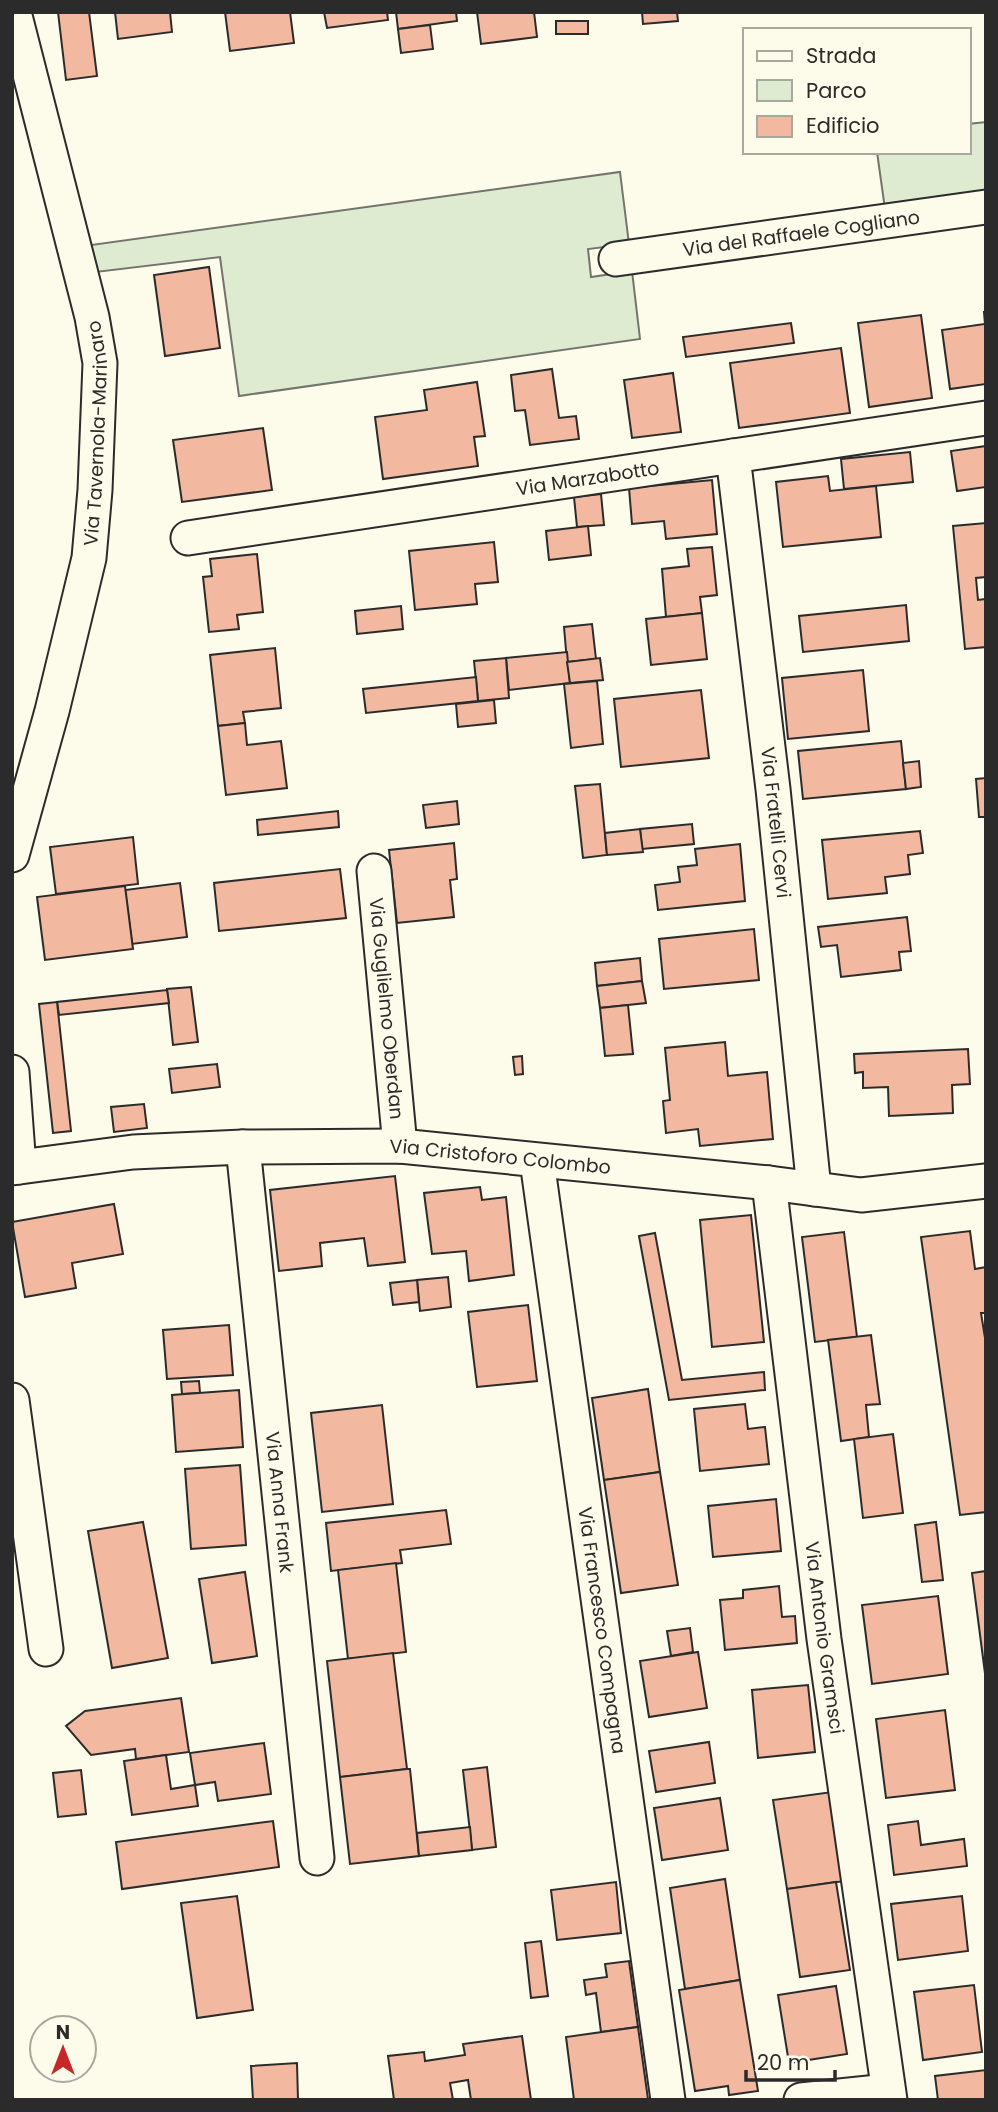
<svg xmlns="http://www.w3.org/2000/svg" width="998" height="2112" font-family="Poppins,sans-serif">
<style>
.green{fill:#deebd1;stroke:#74746e;stroke-width:2}
.building{fill:#f2b8a0;stroke:#2b2b2b;stroke-width:2}
.lines{fill:none;stroke-linecap:round;stroke-linejoin:round}
.minor-casing{stroke:#2b2b2b;stroke-width:37}
.minor{stroke:#fdfbea;stroke-width:33}
.labels{text-anchor:middle;dominant-baseline:central;stroke-width:5;stroke-linejoin:round;paint-order:stroke}
.street-label{font-size:19px;fill:#2b2b2b;stroke:#fdfbea}
</style>
<rect width="100%" height="100%" fill="#fdfbea"/>
<!-- green -->
<g class="green">
<polygon points="986,122 986,195 885,209 877,152 968,152 968,124"/>
<polygon points="620,172 629,244 588,249 591,277 632,271 640,339 239,396 220,257 96,272 91,245"/>
</g>
<!-- building -->
<g class="building">
<polygon points="58,12 89,12 97,76 66,80"/>
<polygon points="115,12 170,12 172,32 118,39"/>
<polygon points="225,12 290,12 294,43 230,51"/>
<polygon points="324,12 387,12 388,20 327,28"/>
<polygon points="396,12 456,12 457,21 398,29"/>
<polygon points="477,12 534,12 537,37 481,44"/>
<polygon points="642,12 677,12 678,21 643,24"/>
<rect x="556" y="21" width="32" height="13"/>
<polygon points="430,25 433,49 401,53 398,29"/>
<polygon points="209,267 220,348 165,356 154,275"/>
<polygon points="984,312 986,312 986,384 950,389 942,330 985,324"/>
<polygon points="921,315 932,398 869,407 858,323"/>
<polygon points="791,323 794,343 686,357 683,337"/>
<polygon points="841,348 850,413 739,428 730,363"/>
<polygon points="552,369 559,418 576,416 579,439 530,445 525,410 515,411 511,375"/>
<polygon points="673,373 681,432 632,438 624,380"/>
<polygon points="477,382 485,436 474,437 478,466 383,479 375,417 427,410 424,390"/>
<polygon points="263,428 272,490 182,502 173,440"/>
<polygon points="986,446 986,487 957,491 951,451"/>
<polygon points="910,452 913,482 844,489 841,459"/>
<polygon points="828,476 830,491 876,486 881,537 783,547 776,482"/>
<polygon points="712,480 717,534 666,539 664,521 632,524 629,488"/>
<polygon points="601,494 604,525 577,527 574,497"/>
<polygon points="986,523 986,577 976,578 978,600 986,599 986,647 965,649 953,526"/>
<polygon points="588,526 591,555 549,560 546,531"/>
<polygon points="494,542 498,582 475,584 477,604 415,610 409,551"/>
<polygon points="712,547 717,595 700,597 702,613 666,617 662,569 689,566 687,549"/>
<polygon points="257,554 263,612 237,615 239,629 209,632 203,577 212,576 210,559"/>
<polygon points="906,605 909,641 803,652 799,616"/>
<polygon points="401,606 403,629 357,634 355,611"/>
<polygon points="702,613 707,659 651,665 646,619"/>
<polygon points="592,624 596,659 567,662 564,627"/>
<polygon points="275,648 281,708 243,712 245,723 218,726 210,655"/>
<polygon points="567,652 570,683 509,690 506,658"/>
<polygon points="506,658 509,698 478,701 474,661"/>
<polygon points="600,658 603,680 570,683 567,662"/>
<polygon points="863,670 869,731 788,739 782,678"/>
<polygon points="476,677 478,701 366,713 363,689"/>
<polygon points="597,681 603,744 571,748 564,684"/>
<polygon points="701,690 709,758 621,767 614,699"/>
<polygon points="494,700 496,723 458,727 456,704"/>
<polygon points="245,723 247,745 281,741 287,788 226,795 218,726"/>
<polygon points="901,741 906,789 803,799 798,751"/>
<polygon points="919,761 921,787 906,789 903,763"/>
<polygon points="986,778 986,817 979,817 976,779"/>
<polygon points="600,784 607,855 583,858 575,786"/>
<polygon points="457,801 459,824 426,828 423,805"/>
<polygon points="338,811 339,827 258,835 257,820"/>
<polygon points="692,824 694,844 642,849 640,829"/>
<polygon points="640,829 643,852 607,855 605,833"/>
<polygon points="920,831 923,853 908,855 910,874 885,877 887,893 828,899 822,840"/>
<polygon points="133,837 138,884 56,894 50,847"/>
<polygon points="454,843 457,879 450,880 454,917 397,923 389,850"/>
<polygon points="740,844 745,901 658,910 655,885 680,882 678,867 697,865 695,849"/>
<polygon points="340,869 346,918 219,931 214,883"/>
<polygon points="180,883 187,937 132,944 125,890"/>
<polygon points="125,886 133,949 45,960 37,897"/>
<polygon points="907,917 911,951 899,952 901,970 841,977 837,945 821,947 818,927"/>
<polygon points="754,929 759,980 664,989 659,939"/>
<polygon points="640,958 642,981 597,986 595,963"/>
<polygon points="642,981 646,1003 600,1008 597,986"/>
<polygon points="191,987 198,1042 173,1045 167,989"/>
<polygon points="167,990 169,1003 59,1015 57,1002"/>
<polygon points="57,1002 71,1131 53,1133 39,1004"/>
<polygon points="628,1005 633,1054 605,1056 600,1008"/>
<polygon points="725,1042 728,1076 767,1072 773,1139 700,1146 698,1129 666,1133 663,1101 670,1100 665,1048"/>
<polygon points="968,1049 970,1084 952,1085 953,1113 889,1116 888,1087 863,1088 863,1072 855,1073 854,1054"/>
<polygon points="522,1056 523,1074 515,1075 513,1057"/>
<polygon points="217,1064 220,1087 172,1093 169,1069"/>
<polygon points="144,1104 147,1128 114,1132 111,1107"/>
<polygon points="395,1176 405,1262 368,1266 364,1238 320,1243 322,1266 279,1271 270,1190"/>
<polygon points="480,1187 482,1200 506,1197 514,1275 469,1281 466,1251 432,1254 424,1193"/>
<polygon points="114,1204 123,1254 72,1263 76,1288 25,1297 12,1222"/>
<polygon points="751,1215 764,1342 712,1347 700,1220"/>
<polygon points="970,1231 975,1269 986,1267 986,1313 981,1313 986,1344 986,1512 960,1515 921,1237"/>
<polygon points="844,1232 857,1337 815,1342 802,1237"/>
<polygon points="655,1233 682,1380 764,1372 765,1390 669,1400 639,1236"/>
<polygon points="448,1277 451,1307 420,1311 417,1280"/>
<polygon points="417,1280 419,1302 393,1305 390,1283"/>
<polygon points="528,1305 537,1381 477,1387 468,1312"/>
<polygon points="229,1325 233,1375 167,1379 163,1330"/>
<polygon points="871,1335 880,1404 866,1405 869,1437 841,1441 828,1340"/>
<polygon points="199,1381 200,1393 182,1394 181,1382"/>
<polygon points="648,1389 660,1472 604,1480 592,1398"/>
<polygon points="239,1390 243,1447 176,1452 172,1395"/>
<polygon points="745,1404 748,1429 765,1427 769,1464 700,1471 694,1409"/>
<polygon points="382,1405 393,1504 322,1512 311,1413"/>
<polygon points="893,1434 903,1513 863,1518 854,1439"/>
<polygon points="240,1465 246,1545 191,1549 185,1469"/>
<polygon points="660,1472 678,1585 621,1593 604,1480"/>
<polygon points="776,1499 781,1551 713,1557 708,1506"/>
<polygon points="446,1510 451,1544 400,1550 402,1563 331,1571 326,1523"/>
<polygon points="143,1522 168,1658 112,1668 88,1531"/>
<polygon points="936,1522 943,1580 922,1582 915,1525"/>
<polygon points="396,1563 406,1652 348,1659 338,1570"/>
<polygon points="986,1571 986,1681 972,1573"/>
<polygon points="245,1572 257,1656 212,1663 199,1579"/>
<polygon points="779,1586 782,1617 795,1616 797,1643 725,1650 720,1600 743,1598 743,1590"/>
<polygon points="938,1596 948,1674 872,1684 862,1605"/>
<polygon points="690,1628 693,1652 671,1656 667,1631"/>
<polygon points="698,1652 707,1708 649,1717 640,1661"/>
<polygon points="393,1653 407,1769 340,1777 327,1661"/>
<polygon points="808,1685 815,1752 758,1758 752,1690"/>
<polygon points="181,1698 189,1752 136,1759 135,1749 91,1755 66,1726 85,1711"/>
<polygon points="945,1710 955,1790 886,1798 876,1719"/>
<polygon points="709,1742 715,1783 656,1792 649,1751"/>
<polygon points="264,1743 271,1794 218,1801 215,1782 195,1785 190,1753"/>
<polygon points="166,1755 171,1789 195,1785 198,1806 132,1815 124,1761"/>
<polygon points="487,1767 496,1847 472,1850 463,1770"/>
<polygon points="407,1769 410,1769 419,1856 350,1864 340,1777"/>
<polygon points="81,1770 86,1814 58,1817 53,1773"/>
<polygon points="832,1792 845,1881 787,1889 773,1800"/>
<polygon points="720,1798 728,1850 662,1860 654,1808"/>
<polygon points="273,1821 279,1867 122,1889 116,1842"/>
<polygon points="918,1821 921,1845 964,1839 967,1866 894,1875 888,1825"/>
<polygon points="470,1827 472,1850 419,1856 417,1833"/>
<polygon points="725,1879 740,1980 685,1989 670,1888"/>
<polygon points="616,1882 621,1933 557,1940 551,1890"/>
<polygon points="836,1882 850,1970 800,1977 787,1889"/>
<polygon points="237,1896 253,2010 197,2018 181,1903"/>
<polygon points="962,1896 968,1951 898,1960 891,1904"/>
<polygon points="541,1941 548,1996 531,1998 525,1943"/>
<polygon points="629,1961 638,2027 601,2032 596,1993 586,1995 584,1980 607,1977 605,1964"/>
<polygon points="740,1980 758,2091 729,2095 728,2086 695,2091 679,1990"/>
<polygon points="974,1985 982,2052 923,2060 914,1992"/>
<polygon points="836,1986 847,2054 789,2063 778,1995"/>
<polygon points="638,2027 648,2099 574,2100 566,2037"/>
<polygon points="522,2036 531,2100 471,2100 468,2080 450,2083 453,2100 394,2100 388,2056 424,2052 425,2061 465,2055 463,2044"/>
<polygon points="297,2063 298,2100 253,2100 251,2066"/>
<polygon points="986,2070 986,2100 938,2100 935,2076"/>
</g>
<g class="lines">
<defs>
<g id="minor">
<path id="s1" d="M616 259 986 207"/>
<path id="s2" d="M733 456 773 789 814 1189"/>
<path id="s3" d="M188 538 986 418"/>
<path id="s4" d="M12 855 52 711 89 558 95 490 100 363 92 317 14 12"/>
<path id="s5" d="M374 871 400 1146"/>
<polyline points="12,1072 19,1167"/>
<path id="s6" d="M243 1147 317 1858"/>
<path id="s7" d="M537 1161 668 2100"/>
<path id="s8" d="M12 1168 133 1152 243 1147 400 1146 769 1183 861 1195 986 1181"/>
<path id="s9" d="M769 1183 824 1639 890 2100"/>
<polyline points="12,1400 46,1649"/>
<polyline points="801,2100 888,2091"/>
</g>
</defs>
<!-- minor casing -->
<use href="#minor" class="minor-casing"/>
<!-- minor -->
<use href="#minor" class="minor"/>
</g>
<g class="labels">
<!-- street labels -->
<g class="street-label">
<text stroke="none"><textPath href="#s1" startOffset="187">Via del Raffaele Cogliano</textPath></text>
<text stroke="none"><textPath href="#s4" startOffset="432">Via Tavernola-Marinaro</textPath></text>
<text stroke="none"><textPath href="#s3" startOffset="404">Via Marzabotto</textPath></text>
<text stroke="none"><textPath href="#s2" startOffset="369">Via Fratelli Cervi</textPath></text>
<text stroke="none"><textPath href="#s5" startOffset="138">Via Guglielmo Oberdan</textPath></text>
<text stroke="none"><textPath href="#s8" startOffset="490">Via Cristoforo Colombo</textPath></text>
<text stroke="none"><textPath href="#s6" startOffset="357">Via Anna Frank</textPath></text>
<text stroke="none"><textPath href="#s7" startOffset="474">Via Francesco Compagna</textPath></text>
<text stroke="none"><textPath href="#s9" startOffset="458">Via Antonio Gramsci</textPath></text>
</g>
</g>
<!-- border -->
<rect width="998" height="2112" fill="none" stroke="#2b2b2b" stroke-width="28"/>
<!-- legend -->
<rect x="743" y="28" width="228" height="126" fill="#fdfbea" stroke="#a9a89e" stroke-width="2"/>
<rect x="757" y="51" width="35" height="10" fill="#fdfbea" stroke="#a9a89e" stroke-width="2"/>
<text x="806" y="63" font-size="21" fill="#2b2b2b">Strada</text>
<rect x="757" y="80" width="35" height="21" fill="#deebd1" stroke="#a9a89e" stroke-width="2"/>
<text x="806" y="98" font-size="21" fill="#2b2b2b">Parco</text>
<rect x="757" y="116" width="35" height="21" fill="#f2b8a0" stroke="#a9a89e" stroke-width="2"/>
<text x="806" y="133" font-size="21" fill="#2b2b2b">Edificio</text>
<!-- north arrow -->
<g transform="translate(63 2049)"><circle r="33" fill="#fdfbea" stroke="#a9a89e" stroke-width="2"/>
<path d="M0-5L12 26L0 18L-12 26Z" fill="#c62828"/>
<text y="-10" font-size="19" font-weight="bold" text-anchor="middle" fill="#2b2b2b">N</text>
</g>
<!-- scale -->
<path d="M746 2070v10h89v-10" fill="none" stroke="#2b2b2b" stroke-width="3.5"/>
<text x="757" y="2070" font-size="21" fill="#2b2b2b" stroke="#fdfbea" stroke-width="5" paint-order="stroke">20 m</text>
</svg>
